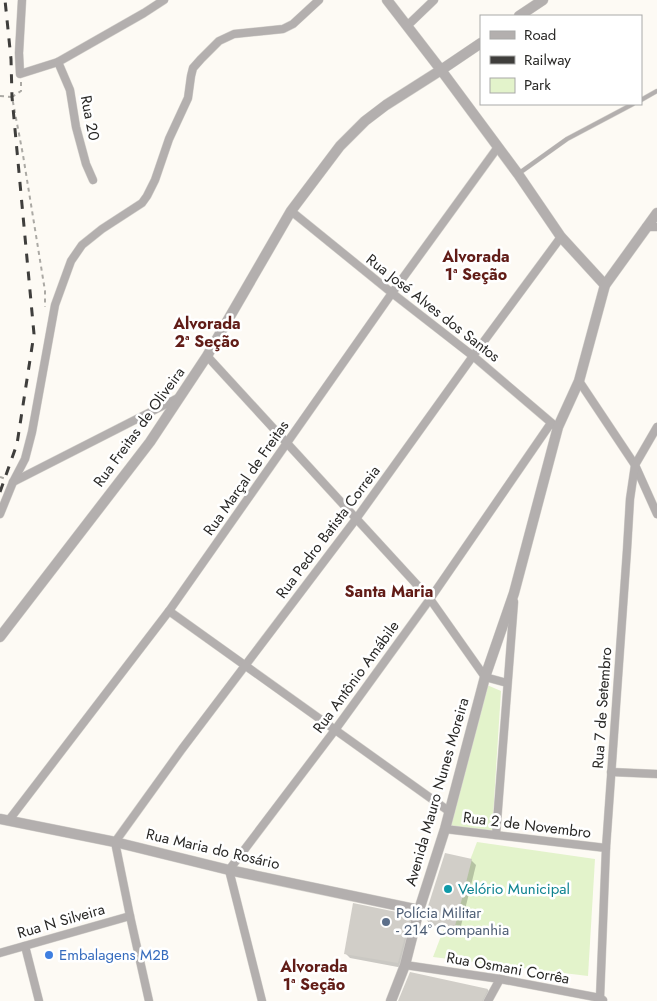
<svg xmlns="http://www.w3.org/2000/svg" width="657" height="1001" font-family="Jost,sans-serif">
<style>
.green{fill:#e3f3cb}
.shadow{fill:#0003}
.building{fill:#d1cec8}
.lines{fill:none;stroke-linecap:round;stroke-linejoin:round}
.service-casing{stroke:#d7d4cf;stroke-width:5}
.minor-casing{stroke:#d7d4cf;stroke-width:9}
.tertiary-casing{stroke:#d7d4cf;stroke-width:11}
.path{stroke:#aba9a4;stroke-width:2;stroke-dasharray:4 4;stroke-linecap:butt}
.service{stroke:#b3afae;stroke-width:4}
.minor{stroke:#b3afae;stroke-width:8}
.tertiary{stroke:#b3afae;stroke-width:10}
.rail{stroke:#3f3e3c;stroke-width:3;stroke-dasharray:9 9;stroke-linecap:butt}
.culture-dot{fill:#0f9aa8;stroke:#fff;stroke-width:2}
.service-dot{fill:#5c6f8a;stroke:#fff;stroke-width:2}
.shop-dot{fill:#3f7fe0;stroke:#fff;stroke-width:2}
.labels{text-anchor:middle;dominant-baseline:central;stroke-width:5;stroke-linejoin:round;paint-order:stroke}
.street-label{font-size:15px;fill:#292826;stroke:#fff}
.culture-label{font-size:15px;fill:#0d838f;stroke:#fff;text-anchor:start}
.service-label{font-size:15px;fill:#4e5e75;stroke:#fff;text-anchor:start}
.shop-label{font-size:15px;fill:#366cbe;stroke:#fff;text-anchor:start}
.neighbourhood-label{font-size:16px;font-weight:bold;fill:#611c17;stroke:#fff}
</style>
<rect width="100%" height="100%" fill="#fdfaf4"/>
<!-- green -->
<g class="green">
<polygon points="487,685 501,691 492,832 450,827"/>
<polygon points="477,842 595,859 588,976 433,957"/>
</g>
<!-- shadow -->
<g class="shadow">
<polygon points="471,860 476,865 459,934 430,924 425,918"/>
<polygon points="410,916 415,921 403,968 350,958 345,953"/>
<polygon points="411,973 488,990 493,995 489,1001 400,1001"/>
</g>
<!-- building -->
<g class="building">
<polygon points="445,853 472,859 454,930 424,919"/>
<polygon points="353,903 411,915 398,963 344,954"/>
<polygon points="410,972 488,989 482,1001 398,1001"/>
</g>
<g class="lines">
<defs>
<g id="service">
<polyline points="641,100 657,91"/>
<polyline points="518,174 567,139 633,104"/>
</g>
<g id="minor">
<polyline points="22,0 19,53 20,74 58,62 144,13 164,0"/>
<polyline points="407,26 434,0"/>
<polyline points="58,62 70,90 76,127 86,164 93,180"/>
<polyline points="291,211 392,293 473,356 554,425"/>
<polyline points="646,227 657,227"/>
<polyline points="207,356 430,599 485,677 507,683"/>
<polyline points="579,381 635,465 657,514"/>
<polyline points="13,482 178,398"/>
<polyline points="0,514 13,482 25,459 32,432 55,305 71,261 82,245 102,229 142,203 147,196 155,180 169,139 188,98 191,76 193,68 201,59 219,41 234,34 283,29 293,24 319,0"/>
<polyline points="169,611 450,812"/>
<polyline points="611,772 657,774"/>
<polyline points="9,820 169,611 392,293 498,147"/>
<polyline points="445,829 606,848"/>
<polyline points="496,835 514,602"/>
<polyline points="25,946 39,1001"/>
<polyline points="0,953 130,916"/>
<polyline points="405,965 500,979 600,998 603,1000"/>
<polyline points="600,998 606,848 627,550 630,499 635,465 657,427"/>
<polyline points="149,1001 130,916 115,842 182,749 356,519 473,356 561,237"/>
<polyline points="262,1001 229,870 335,730 430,599 551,423"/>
<polyline points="488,1001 500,979"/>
</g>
<g id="tertiary">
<polyline points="387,0 441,70 518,174 561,237 605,285"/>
<polyline points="519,16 543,0"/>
<polyline points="0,637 150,442 207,356 291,211 340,146 365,121 386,105 441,70 481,43"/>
<polyline points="0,819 115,842 229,870 419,910"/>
<polyline points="391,1001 405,965 419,910 445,829 485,677 514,593 558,427 579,381 605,285 657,213"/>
</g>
</defs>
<!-- service casing -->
<use href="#service" class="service-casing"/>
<!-- minor casing -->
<use href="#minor" class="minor-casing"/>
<!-- tertiary casing -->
<use href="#tertiary" class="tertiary-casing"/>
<!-- path -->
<g class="path">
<polyline points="21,82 21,91 12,97 23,155 45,291 45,307"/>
<polyline points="0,96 12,97"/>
<polyline points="0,477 6,479"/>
</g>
<!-- service -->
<use href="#service" class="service"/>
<!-- minor -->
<use href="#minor" class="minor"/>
<!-- tertiary -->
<use href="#tertiary" class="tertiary"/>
<!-- rail -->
<polyline class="rail" points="0,492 17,444 34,334 12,97 11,59 5,0"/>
</g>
<!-- markers -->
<circle class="culture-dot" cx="448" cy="889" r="5"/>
<circle class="service-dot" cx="386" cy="922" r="5"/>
<circle class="shop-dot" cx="49" cy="955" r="5"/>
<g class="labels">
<!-- street labels -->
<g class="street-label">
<text transform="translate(90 118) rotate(79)">Rua 20</text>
<text transform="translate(433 308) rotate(38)">Rua José Alves dos Santos</text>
<text transform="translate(139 427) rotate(-54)">Rua Freitas de Oliveira</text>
<text transform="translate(246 478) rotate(-55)">Rua Marçal de Freitas</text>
<text transform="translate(328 532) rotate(-53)">Rua Pedro Batista Correia</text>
<text transform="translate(356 677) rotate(-54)">Rua Antônio Amábile</text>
<text transform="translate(602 708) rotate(-86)">Rua 7 de Setembro</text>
<text transform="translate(437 792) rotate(-74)">Avenida Mauro Nunes Moreira</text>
<text transform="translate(527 825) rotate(7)">Rua 2 de Novembro</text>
<text transform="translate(213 849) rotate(13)">Rua Maria do Rosário</text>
<text transform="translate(61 921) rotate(-16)">Rua N Silveira</text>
<text transform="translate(508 968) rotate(10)">Rua Osmani Corrêa</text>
</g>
<!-- culture labels -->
<g class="culture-label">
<text x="458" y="889">Velório Municipal</text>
</g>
<!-- service labels -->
<g class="service-label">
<text x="396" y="913">Polícia Militar<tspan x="396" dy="17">- 214° Companhia</tspan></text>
</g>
<!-- shop labels -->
<g class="shop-label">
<text x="59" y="955">Embalagens M2B</text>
</g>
<!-- neighbourhood labels -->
<g class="neighbourhood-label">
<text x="476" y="256">Alvorada<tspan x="476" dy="18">1ª Seção</tspan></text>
<text x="207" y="323">Alvorada<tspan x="207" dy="18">2ª Seção</tspan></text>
<text x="389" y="591">Santa Maria</text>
<text x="314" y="966">Alvorada<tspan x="314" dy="18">1ª Seção</tspan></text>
</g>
</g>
<!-- legend -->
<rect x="480" y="15" width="162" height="90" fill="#ffffff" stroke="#a9a9a8"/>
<rect x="490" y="31" width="25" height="8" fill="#b3afae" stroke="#a9a9a8"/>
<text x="524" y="40" font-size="15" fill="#292826">Road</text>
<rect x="490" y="56" width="25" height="8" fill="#3f3e3c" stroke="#a9a9a8"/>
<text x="524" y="65" font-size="15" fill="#292826">Railway</text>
<rect x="490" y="78" width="25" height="15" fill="#e3f3cb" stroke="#a9a9a8"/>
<text x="524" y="90" font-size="15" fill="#292826">Park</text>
</svg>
